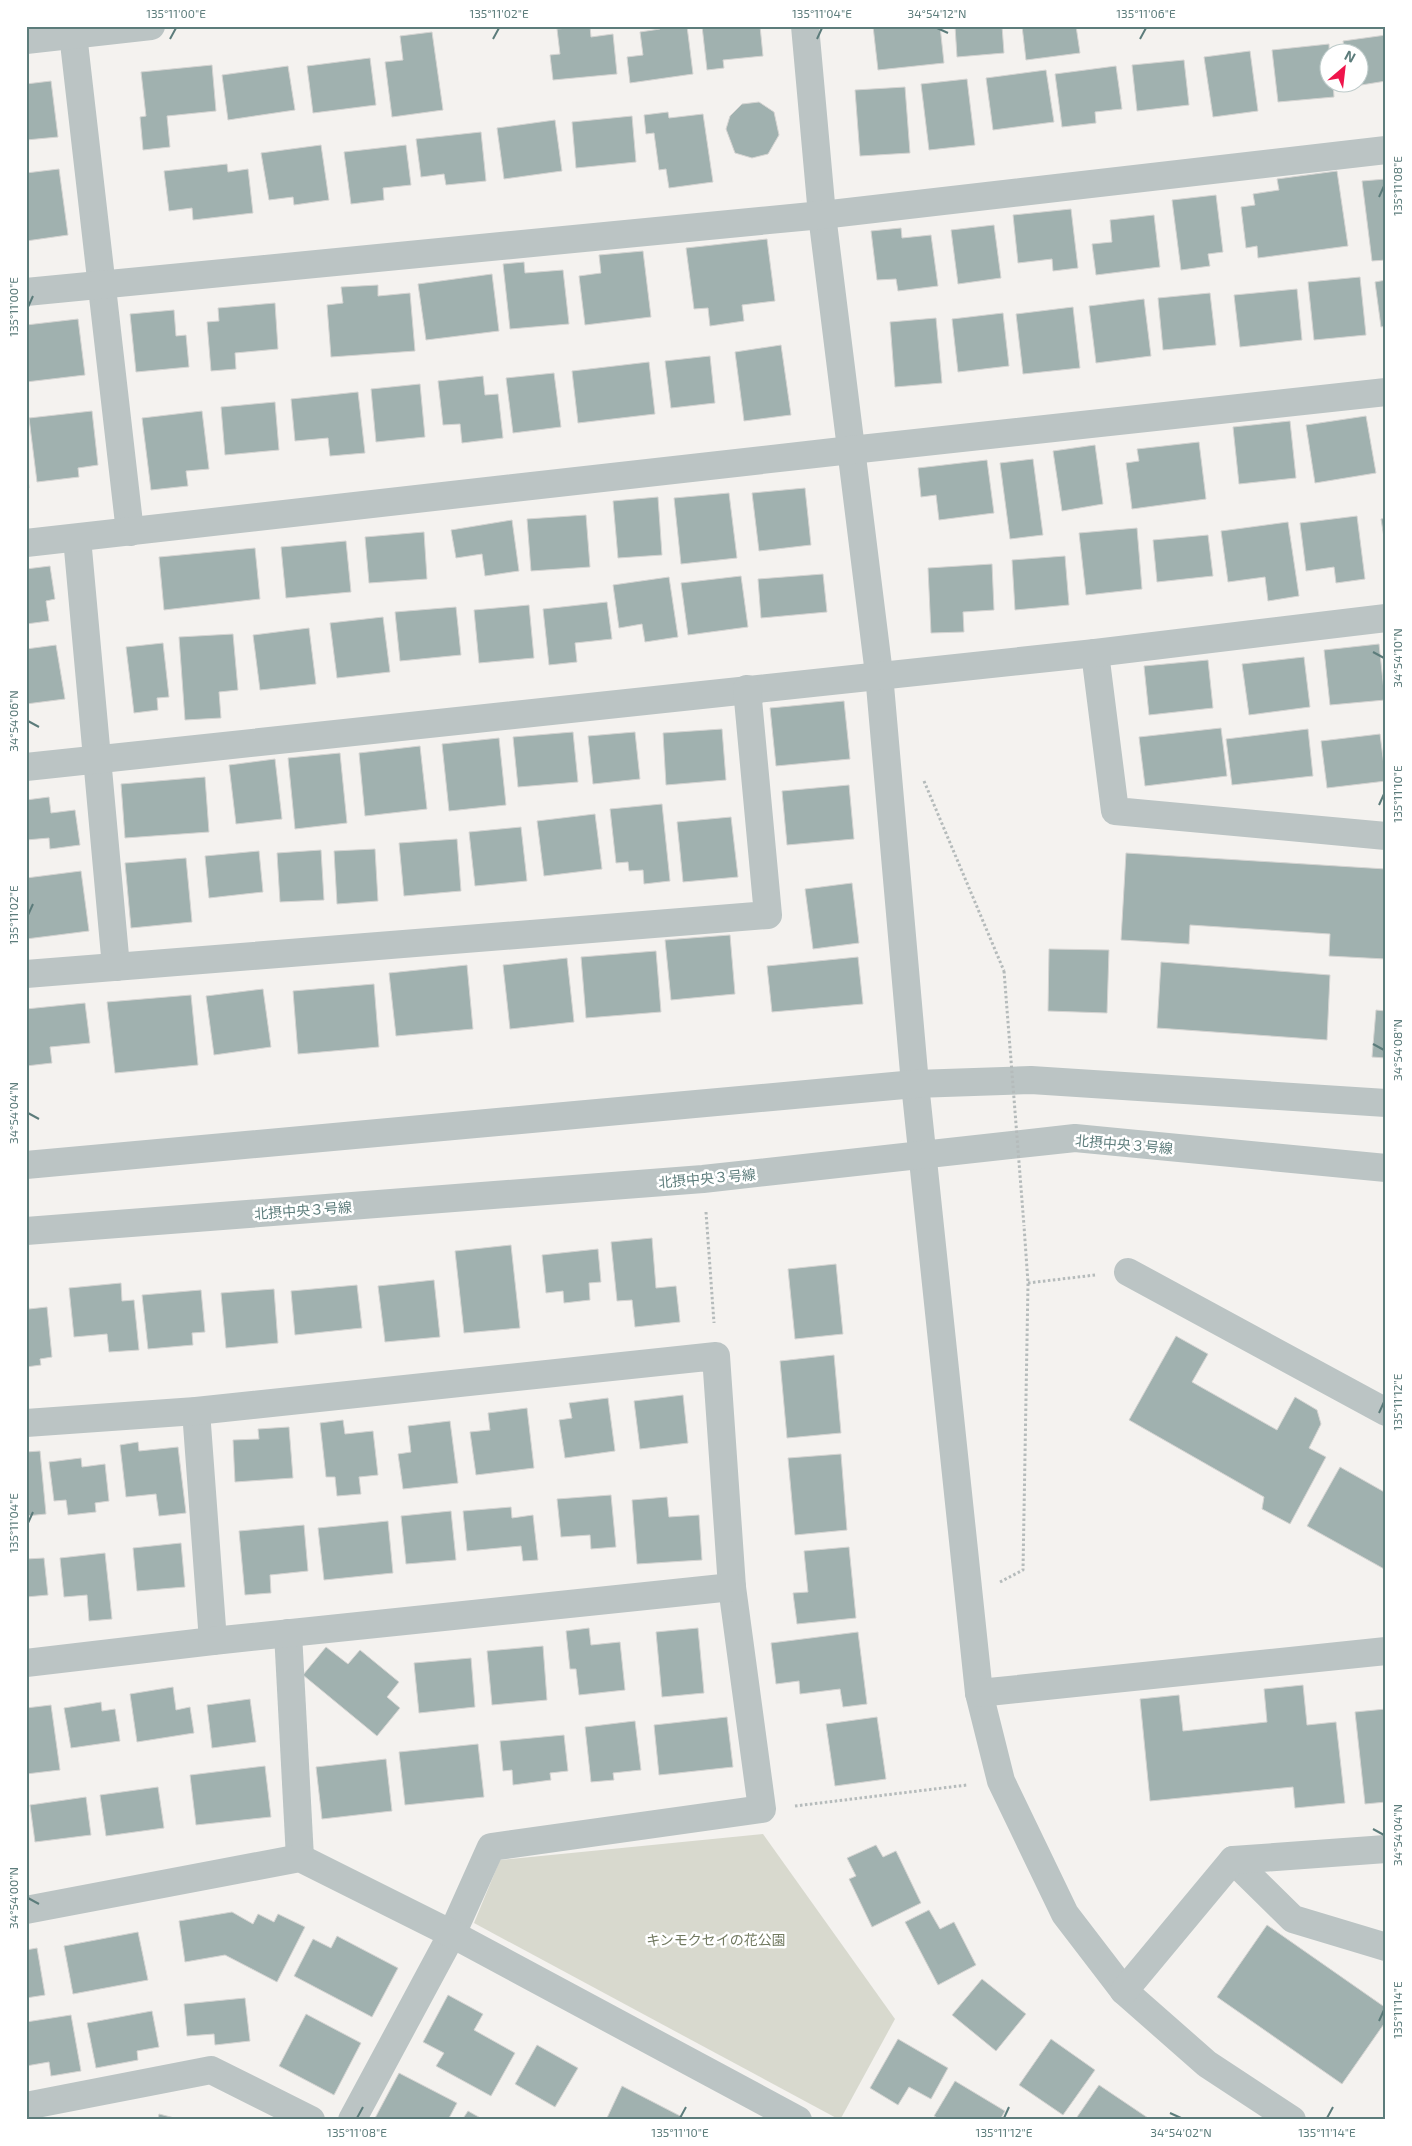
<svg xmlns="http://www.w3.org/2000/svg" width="1412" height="2146" font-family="'Exo 2','Noto Sans JP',sans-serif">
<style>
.green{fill:#d8d9ce}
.building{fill:#a0b1af;stroke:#d5d4d2}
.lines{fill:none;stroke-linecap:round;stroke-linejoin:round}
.path{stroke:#b5bbbb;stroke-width:3;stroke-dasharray:2.5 2.5;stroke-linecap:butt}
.minor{stroke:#bbc4c4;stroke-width:28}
.path-bridge{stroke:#b5bbbb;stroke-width:3;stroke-dasharray:2.5 2.5;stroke-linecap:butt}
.ticks{fill:none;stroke:#5c7c7b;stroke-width:2}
.labels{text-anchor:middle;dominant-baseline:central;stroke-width:5;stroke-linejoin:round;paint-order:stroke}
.street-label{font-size:14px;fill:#5c7c7b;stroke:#fff}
.park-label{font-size:14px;fill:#717960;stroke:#fff}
.neatline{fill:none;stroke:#5c7c7b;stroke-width:2}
.ticks-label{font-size:12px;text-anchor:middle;fill:#5c7c7b}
</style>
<rect width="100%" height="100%" fill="#f4f2ef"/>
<!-- green -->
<polygon class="green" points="763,1834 895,2019 840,2120 474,1923 500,1860"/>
<!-- building -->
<g class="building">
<polygon points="590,26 591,37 613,34 617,74 553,80 550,55 560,54 557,29"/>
<polygon points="660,26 687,26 693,74 630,83 627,57 643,55 640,32 660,29"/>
<polygon points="702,26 760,26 763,56 723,60 724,68 707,70"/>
<polygon points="873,26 940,26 944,63 878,70"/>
<polygon points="955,26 1002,26 1004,53 957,57"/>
<polygon points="1022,26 1076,26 1080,53 1026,60"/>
<polygon points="432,32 443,110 392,117 385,62 403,60 400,36"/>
<polygon points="1386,35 1386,81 1349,87 1349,82 1360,82 1360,52 1345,52 1343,41"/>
<polygon points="1329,44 1330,82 1333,82 1334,97 1278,102 1272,50"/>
<polygon points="1250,51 1258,111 1213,117 1204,57"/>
<polygon points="370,58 376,105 313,113 307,66"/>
<polygon points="1184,60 1189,105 1137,111 1132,65"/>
<polygon points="212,65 216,111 167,116 170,147 143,150 140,117 146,116 141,72"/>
<polygon points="288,66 295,110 228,120 222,75"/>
<polygon points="1116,66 1122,109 1095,112 1096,123 1062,127 1055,74"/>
<polygon points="1046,70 1054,122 993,130 986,78"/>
<polygon points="967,79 975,145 929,150 921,84"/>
<polygon points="51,81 58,137 26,140 26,84"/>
<polygon points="905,87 910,153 860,156 855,90"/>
<polygon points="759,102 774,112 779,135 768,154 752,158 735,153 726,129 730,116 742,104"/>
<polygon points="668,112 669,118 703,114 713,182 669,188 666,169 659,170 654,133 646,134 644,115"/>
<polygon points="632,116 636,162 576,168 572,122"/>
<polygon points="555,120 562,171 504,179 497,128"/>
<polygon points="481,132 486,181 446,185 444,174 421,177 416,139"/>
<polygon points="321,145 329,200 294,205 293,197 269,200 261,153"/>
<polygon points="406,145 411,185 383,188 384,200 351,204 344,152"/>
<polygon points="227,164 228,172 248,169 253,213 193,220 192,208 169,211 164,171"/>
<polygon points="59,169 68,235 26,241 26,173"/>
<polygon points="1337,171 1348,246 1258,258 1257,246 1246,248 1241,207 1255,205 1253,194 1279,190 1277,179"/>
<polygon points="1386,179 1386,260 1372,261 1362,181"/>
<polygon points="1216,195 1223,252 1208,254 1210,266 1181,270 1172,200"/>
<polygon points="1071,209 1078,268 1053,271 1052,259 1018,263 1013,215"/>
<polygon points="1154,215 1160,267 1096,275 1092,244 1112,242 1110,220"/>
<polygon points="994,225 1001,278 958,284 951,230"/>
<polygon points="901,228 902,238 931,235 938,286 898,291 896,279 877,280 871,231"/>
<polygon points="767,239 775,301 742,305 744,321 710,326 708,308 694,309 686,248"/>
<polygon points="643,251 651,317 585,325 579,276 601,273 599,255"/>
<polygon points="524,262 525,273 563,270 569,324 510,329 503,264"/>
<polygon points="492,274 499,331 426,340 418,284"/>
<polygon points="1360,277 1366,335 1314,340 1308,282"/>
<polygon points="1386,280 1386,326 1381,327 1375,282"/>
<polygon points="378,285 378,296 410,293 415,351 331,357 327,305 343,303 341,287"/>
<polygon points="1297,289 1302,340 1240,347 1234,295"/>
<polygon points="1210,293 1216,345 1163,350 1158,298"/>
<polygon points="1144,299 1151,356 1096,363 1089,306"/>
<polygon points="275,303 278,349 235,353 236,369 211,371 207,322 219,321 218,308"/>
<polygon points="1073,307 1080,368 1023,374 1016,314"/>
<polygon points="174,310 176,336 186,335 189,367 136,372 130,314"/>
<polygon points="1003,313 1009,366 958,372 952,319"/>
<polygon points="936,318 942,383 895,387 890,322"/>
<polygon points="78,319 85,375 26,382 26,325"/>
<polygon points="781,345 791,415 744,421 735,352"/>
<polygon points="710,356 715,403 671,408 665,361"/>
<polygon points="649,362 655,414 578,423 572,371"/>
<polygon points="554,373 561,427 513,433 506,378"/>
<polygon points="483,376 485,395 498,394 503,438 462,443 460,424 443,425 438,381"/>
<polygon points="420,384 425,437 376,442 371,389"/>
<polygon points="358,392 365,453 330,456 328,438 295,441 291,399"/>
<polygon points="275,402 279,450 225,455 221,407"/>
<polygon points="92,411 98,465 78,468 79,477 37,482 29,418"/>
<polygon points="202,411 209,469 186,471 188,486 151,490 142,418"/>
<polygon points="1366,416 1376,473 1315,483 1306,425"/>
<polygon points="1290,421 1296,478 1239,484 1233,427"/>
<polygon points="1199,442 1206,499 1132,509 1126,463 1139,461 1137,449"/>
<polygon points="1095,445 1103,504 1062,511 1053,451"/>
<polygon points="1033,459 1043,535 1010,539 1000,463"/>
<polygon points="987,460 994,513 939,520 936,495 921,497 918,468"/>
<polygon points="26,462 29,488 26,488"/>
<polygon points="805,488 811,545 759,551 752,493"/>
<polygon points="729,493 737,558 681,564 674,498"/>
<polygon points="658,497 662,555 618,558 613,501"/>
<polygon points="586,515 590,567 531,571 527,519"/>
<polygon points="1357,516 1365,579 1336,583 1334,567 1306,571 1300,523"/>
<polygon points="1386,518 1386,550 1381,519"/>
<polygon points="512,520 519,571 485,576 482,554 456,558 451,530"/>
<polygon points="1288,522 1299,596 1268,601 1265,577 1228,582 1221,531"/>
<polygon points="1137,528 1142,589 1086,595 1079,533"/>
<polygon points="424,532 427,579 369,583 365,537"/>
<polygon points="1208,535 1213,576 1157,582 1153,540"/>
<polygon points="346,541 351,592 286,598 281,547"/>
<polygon points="255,548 260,599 164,610 159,557"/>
<polygon points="1065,556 1069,605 1015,610 1012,560"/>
<polygon points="992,564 994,610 963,612 964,632 931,633 928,568"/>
<polygon points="50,566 55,599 46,601 49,621 26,624 26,569"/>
<polygon points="823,574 827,612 761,618 758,579"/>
<polygon points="741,576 748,627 688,635 681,583"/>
<polygon points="669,577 678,637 645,642 642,624 619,628 613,585"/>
<polygon points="607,602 612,639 575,643 577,662 549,665 543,609"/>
<polygon points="529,605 534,658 479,663 474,610"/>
<polygon points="456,607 461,655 400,661 395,612"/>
<polygon points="383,617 390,672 337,678 330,623"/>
<polygon points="309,628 316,684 260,690 253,635"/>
<polygon points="233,634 238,690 219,692 221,718 185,720 179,637"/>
<polygon points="163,643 169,697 157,698 158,710 134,713 126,647"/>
<polygon points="1379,644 1385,700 1330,705 1324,650"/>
<polygon points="56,645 65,699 26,704 26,649"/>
<polygon points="1304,657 1310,707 1249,715 1242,664"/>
<polygon points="1208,660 1213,708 1149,715 1144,666"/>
<polygon points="844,701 850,759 776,766 770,708"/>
<polygon points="1221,728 1227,776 1145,786 1139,737"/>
<polygon points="722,729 726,780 666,785 663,733"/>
<polygon points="1308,729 1313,776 1232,785 1226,739"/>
<polygon points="573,732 578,782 518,787 513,737"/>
<polygon points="635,732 640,779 593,784 588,736"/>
<polygon points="1380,734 1386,781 1327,788 1321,741"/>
<polygon points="499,738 506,805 449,811 442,744"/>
<polygon points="420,746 427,809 365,816 359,753"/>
<polygon points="340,753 347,823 295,829 288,758"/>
<polygon points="275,759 282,819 236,824 229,765"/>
<polygon points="205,777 209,832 125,838 121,784"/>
<polygon points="849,785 854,839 787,845 782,791"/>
<polygon points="49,797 51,813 75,810 80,845 50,849 49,838 26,840 26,800"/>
<polygon points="662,804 670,881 644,884 643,870 629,871 628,862 616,863 610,809"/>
<polygon points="595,814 602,869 544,876 537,821"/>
<polygon points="731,817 738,877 683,882 677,822"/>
<polygon points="521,827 527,881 475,886 469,832"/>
<polygon points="457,839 461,891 404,896 399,843"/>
<polygon points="375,849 378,901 337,904 334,851"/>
<polygon points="321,850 324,900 280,902 277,853"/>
<polygon points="259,851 263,892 209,898 205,856"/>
<polygon points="1126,853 1386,869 1386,959 1329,956 1330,934 1190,925 1189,944 1121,940"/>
<polygon points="186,858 192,922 131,928 125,863"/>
<polygon points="81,871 89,931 26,939 26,878"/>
<polygon points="852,883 859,943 813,949 805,889"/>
<polygon points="730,935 735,994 671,1000 665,940"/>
<polygon points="1049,949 1109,950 1107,1013 1048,1011"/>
<polygon points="656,951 661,1012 586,1018 581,957"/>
<polygon points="858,957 863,1004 772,1012 767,966"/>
<polygon points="567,958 574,1022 510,1029 503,965"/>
<polygon points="1161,962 1330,975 1327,1040 1157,1028"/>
<polygon points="467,965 473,1029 396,1036 389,973"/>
<polygon points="374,984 379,1047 298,1054 293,991"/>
<polygon points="263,989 271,1047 214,1055 206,996"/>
<polygon points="191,995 198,1065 115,1073 107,1002"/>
<polygon points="85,1003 90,1043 50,1047 52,1063 26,1066 26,1009"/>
<polygon points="1376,1010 1386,1011 1386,1058 1372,1057"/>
<polygon points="652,1238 656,1288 676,1286 680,1322 635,1327 632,1300 617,1301 611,1242"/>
<polygon points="511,1245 520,1328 464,1333 455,1251"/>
<polygon points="598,1249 601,1282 589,1283 590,1300 564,1303 563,1291 546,1293 542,1255"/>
<polygon points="836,1264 843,1334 795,1339 788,1269"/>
<polygon points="434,1280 440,1337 385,1342 378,1286"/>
<polygon points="121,1283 122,1301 134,1300 139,1350 109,1352 107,1334 74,1337 69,1288"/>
<polygon points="357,1285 362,1328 295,1335 291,1291"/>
<polygon points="274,1289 278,1343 226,1348 221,1293"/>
<polygon points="201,1290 205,1332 192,1333 193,1345 148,1349 142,1295"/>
<polygon points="26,1294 29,1309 47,1307 52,1357 40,1359 41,1365 26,1367"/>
<polygon points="1176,1336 1208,1354 1192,1382 1277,1430 1295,1397 1317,1410 1321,1424 1309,1448 1326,1457 1290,1524 1262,1509 1264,1497 1129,1420"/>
<polygon points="834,1355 841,1433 787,1438 780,1361"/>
<polygon points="683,1395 688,1443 640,1449 634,1401"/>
<polygon points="608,1398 615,1451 565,1458 559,1420 572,1418 569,1403"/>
<polygon points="527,1408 534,1468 476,1475 470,1432 490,1430 488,1413"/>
<polygon points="343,1420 345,1434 373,1431 378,1475 359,1477 361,1494 337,1496 335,1477 326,1477 320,1423"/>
<polygon points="450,1421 458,1483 403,1489 398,1454 411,1452 408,1426"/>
<polygon points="289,1427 293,1478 235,1482 233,1440 259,1439 258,1429"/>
<polygon points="138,1442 139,1451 178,1447 186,1513 159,1516 156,1494 126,1497 120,1445"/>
<polygon points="40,1451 46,1514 26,1516 26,1452"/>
<polygon points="841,1454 847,1530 795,1535 788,1458"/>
<polygon points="81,1458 82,1467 105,1464 109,1501 95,1503 96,1512 68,1515 66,1500 54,1501 49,1462"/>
<polygon points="1340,1467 1386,1493 1386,1570 1307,1526"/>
<polygon points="611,1495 616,1547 591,1549 590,1535 561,1537 557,1499"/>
<polygon points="667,1497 669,1517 699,1515 702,1560 637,1564 632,1500"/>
<polygon points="511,1507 512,1518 533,1515 538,1560 523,1561 521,1546 467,1551 463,1511"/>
<polygon points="451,1511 456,1560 406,1564 401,1516"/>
<polygon points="388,1521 393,1573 324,1580 318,1528"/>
<polygon points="304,1525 308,1571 270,1575 271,1593 245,1595 239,1531"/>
<polygon points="181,1543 185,1587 137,1591 133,1548"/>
<polygon points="849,1547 856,1618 797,1624 793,1593 808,1592 804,1551"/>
<polygon points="105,1553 112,1619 89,1621 87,1595 64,1597 60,1558"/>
<polygon points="44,1558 48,1595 26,1597 26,1559"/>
<polygon points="589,1628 591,1645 620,1642 625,1690 579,1695 576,1669 570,1669 566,1631"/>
<polygon points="698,1628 704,1693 662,1697 656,1632"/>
<polygon points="858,1632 867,1704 843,1707 840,1689 800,1694 799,1681 776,1684 771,1643"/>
<polygon points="543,1646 547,1700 492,1705 487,1651"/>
<polygon points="326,1647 348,1664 360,1650 399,1682 387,1697 400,1708 377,1736 303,1675"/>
<polygon points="471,1658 475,1707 419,1713 414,1663"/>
<polygon points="1303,1685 1307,1725 1336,1722 1345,1803 1295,1808 1293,1787 1150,1801 1140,1699 1179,1695 1183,1731 1267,1722 1264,1689"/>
<polygon points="173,1687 176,1710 190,1707 194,1733 137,1742 130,1694"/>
<polygon points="250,1699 256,1742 212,1748 207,1705"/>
<polygon points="101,1702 102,1711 115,1709 120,1741 71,1748 64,1708"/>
<polygon points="51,1705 60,1770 26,1774 26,1708"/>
<polygon points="1386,1709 1386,1802 1365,1804 1355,1712"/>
<polygon points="727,1717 733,1767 659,1775 654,1725"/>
<polygon points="877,1717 886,1779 835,1786 826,1724"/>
<polygon points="635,1721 641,1770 613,1773 614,1780 591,1782 585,1727"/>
<polygon points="564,1735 568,1771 550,1773 551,1780 513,1785 512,1770 503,1771 500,1741"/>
<polygon points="478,1744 484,1797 405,1805 399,1752"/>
<polygon points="386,1759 392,1811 322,1819 316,1767"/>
<polygon points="265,1766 271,1817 196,1825 190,1775"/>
<polygon points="158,1787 164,1828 106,1836 100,1795"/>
<polygon points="86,1797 91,1835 35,1842 30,1805"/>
<polygon points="876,1845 883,1857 896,1851 921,1903 872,1927 849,1879 856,1876 847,1858"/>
<polygon points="929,1910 940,1929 954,1922 976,1965 938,1985 905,1922"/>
<polygon points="232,1912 253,1924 258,1914 274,1922 278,1914 305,1927 277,1982 225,1955 185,1962 179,1921"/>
<polygon points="1267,1925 1386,2008 1386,2021 1342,2084 1217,1997"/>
<polygon points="138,1932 148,1980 73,1994 64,1946"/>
<polygon points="337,1936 398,1968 372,2017 294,1976 313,1939 331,1948"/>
<polygon points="37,1948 45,1995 26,1998 26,1950"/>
<polygon points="982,1979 1026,2014 996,2051 952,2015"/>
<polygon points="448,1995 483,2014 474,2030 515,2053 491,2096 436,2066 444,2053 423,2042"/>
<polygon points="245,1998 250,2041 215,2045 214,2034 187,2036 184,2004"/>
<polygon points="152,2011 159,2047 137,2051 138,2060 96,2068 87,2023"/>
<polygon points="306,2014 361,2043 334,2095 279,2066"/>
<polygon points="71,2015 81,2071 51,2076 49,2062 26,2066 26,2022"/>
<polygon points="898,2039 948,2068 931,2099 909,2087 898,2105 870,2088"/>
<polygon points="1051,2039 1095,2070 1063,2115 1019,2085"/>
<polygon points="537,2045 578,2068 555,2107 515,2084"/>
<polygon points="399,2073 457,2103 448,2120 374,2120"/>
<polygon points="955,2081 1005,2111 1000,2120 941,2120 934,2116"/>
<polygon points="1099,2085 1151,2120 1075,2120"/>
<polygon points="622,2086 686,2119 685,2120 606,2120"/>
<polygon points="468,2111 484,2120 462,2120"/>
<polygon points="159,2114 182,2120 158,2120"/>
</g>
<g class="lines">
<!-- path -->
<g class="path">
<polyline points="924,781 1004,971"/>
<polyline points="706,1212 714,1323"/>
<polyline points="1028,1283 1095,1275"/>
<polyline points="1000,1582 1023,1570 1028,1283 1024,1226"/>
<polyline points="795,1806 967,1785"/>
</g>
<!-- minor -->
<g class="minor">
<polyline points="805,26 822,215 879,674 915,1084 979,1693 1001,1781 1065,1914 1124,1991 1207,2064 1292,2120"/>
<polyline points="73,34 130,532"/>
<polyline points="26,40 151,26"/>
<polyline points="26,292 822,215 1386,150"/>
<polyline points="77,538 116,967"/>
<polyline points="26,543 851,450 1386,392"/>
<polyline points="1095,653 1115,811 1386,836"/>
<polyline points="26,767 1095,653 1386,618"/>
<polyline points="26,974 768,915 747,689"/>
<polyline points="26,1165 915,1084 1031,1080 1386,1103"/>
<polyline points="26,1231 703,1179 1075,1138 1386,1168"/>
<polyline points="1128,1272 1386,1412"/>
<polyline points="196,1411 213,1641"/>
<polyline points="26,1423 196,1411 716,1356 732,1587 762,1809 491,1847 452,1934 352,2120"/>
<polyline points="288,1633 300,1858"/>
<polyline points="26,1663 213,1641 732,1587"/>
<polyline points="979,1693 1386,1651"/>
<polyline points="1233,1860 1293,1919 1386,1947"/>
<polyline points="26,1910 300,1858 452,1934 798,2120"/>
<polyline points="1124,1991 1233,1860 1386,1849"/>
<polyline points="26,2106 211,2070 311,2120"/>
</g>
<!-- path-bridge -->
<polyline class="path-bridge" points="1004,971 1024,1226"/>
</g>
<!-- ticks -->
<path class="ticks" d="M937 28 948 33M170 39 176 28M493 39 499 28M817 39 822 28M1140 39 1146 28M1379 197 1384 186M28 307 33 296M1373 652 1384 658M28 721 39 727M1379 805 1384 794M28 915 33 904M1373 1044 1384 1050M28 1113 39 1119M1379 1413 1384 1402M28 1523 33 1512M1373 1829 1384 1835M28 1898 39 1904M1379 2021 1384 2010M1170 2113 1181 2118M357 2118 363 2107M680 2118 686 2107M1004 2118 1009 2107M1327 2118 1333 2107"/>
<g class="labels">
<!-- street labels -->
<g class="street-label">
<text transform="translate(1124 1144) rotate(5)">北摂中央３号線</text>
<text transform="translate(707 1178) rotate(-5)">北摂中央３号線</text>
<text transform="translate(303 1210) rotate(-4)">北摂中央３号線</text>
</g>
<!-- park labels -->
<g class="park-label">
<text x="716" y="1939">キンモクセイの花公園</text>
</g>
</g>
<!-- border -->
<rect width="1412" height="2146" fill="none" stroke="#ffffff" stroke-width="55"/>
<!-- north arrow -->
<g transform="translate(1344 68) rotate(28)"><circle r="24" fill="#ffffff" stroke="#becbca"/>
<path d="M0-4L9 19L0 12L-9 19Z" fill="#ef144b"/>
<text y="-8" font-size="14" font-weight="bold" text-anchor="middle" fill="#5c7c7b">N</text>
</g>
<rect x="28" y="28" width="1356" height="2090" class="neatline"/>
<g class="ticks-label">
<text x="176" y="18">135°11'00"E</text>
<text x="499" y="18">135°11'02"E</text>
<text x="822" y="18">135°11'04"E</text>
<text x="937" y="18">34°54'12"N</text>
<text x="1146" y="18">135°11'06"E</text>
<text transform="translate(1398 186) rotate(-90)" y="4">135°11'08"E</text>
<text transform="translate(14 307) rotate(-90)" y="4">135°11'00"E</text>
<text transform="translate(1398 658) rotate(-90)" y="4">34°54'10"N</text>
<text transform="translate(14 721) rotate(-90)" y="4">34°54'06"N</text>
<text transform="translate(1398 794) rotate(-90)" y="4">135°11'10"E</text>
<text transform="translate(14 915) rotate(-90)" y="4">135°11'02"E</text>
<text transform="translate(1398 1050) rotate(-90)" y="4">34°54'08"N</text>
<text transform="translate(14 1113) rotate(-90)" y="4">34°54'04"N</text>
<text transform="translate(1398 1402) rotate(-90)" y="4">135°11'12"E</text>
<text transform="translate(14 1523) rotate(-90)" y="4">135°11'04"E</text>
<text transform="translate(1398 1835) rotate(-90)" y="4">34°54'04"N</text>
<text transform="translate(14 1898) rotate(-90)" y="4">34°54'00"N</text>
<text transform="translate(1398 2010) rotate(-90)" y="4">135°11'14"E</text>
<text x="357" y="2137">135°11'08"E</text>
<text x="680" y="2137">135°11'10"E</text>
<text x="1004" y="2137">135°11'12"E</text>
<text x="1181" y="2137">34°54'02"N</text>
<text x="1327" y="2137">135°11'14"E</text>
</g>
</svg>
